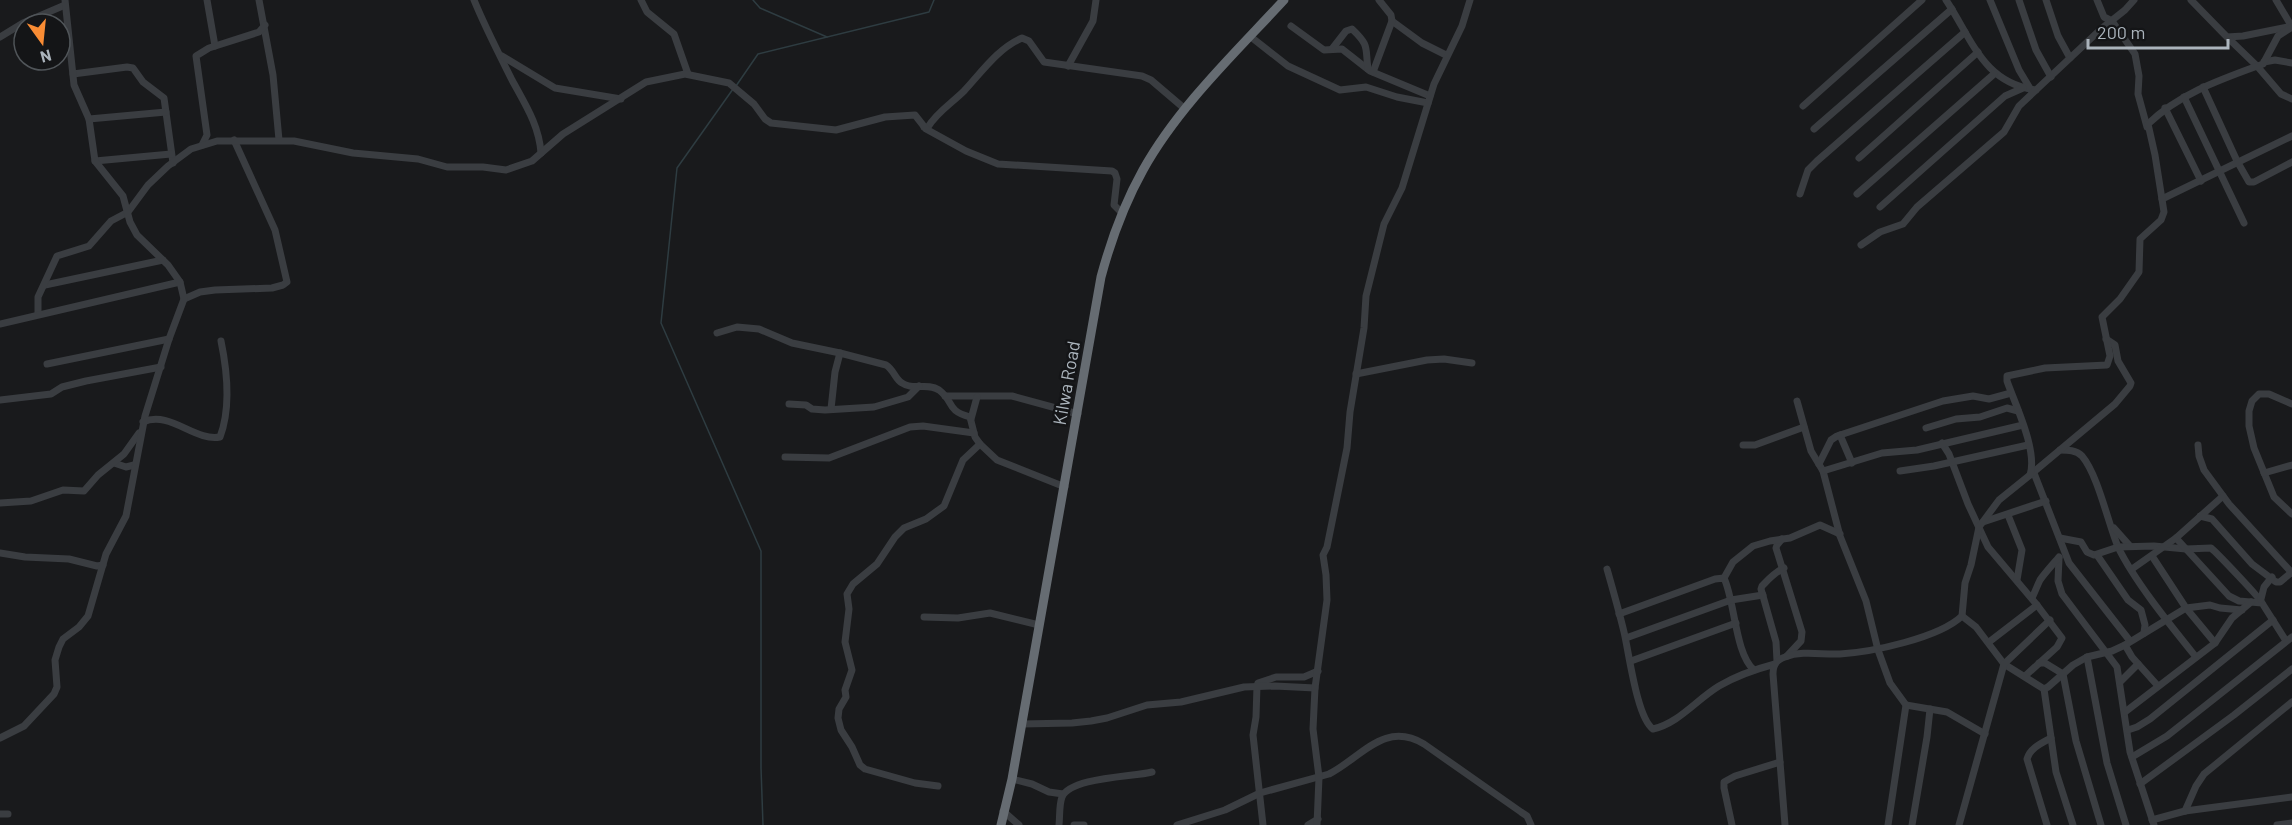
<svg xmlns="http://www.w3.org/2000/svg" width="2292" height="825" font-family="Barlow,sans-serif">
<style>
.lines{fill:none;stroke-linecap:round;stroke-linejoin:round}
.stream{stroke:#2e3c41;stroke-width:1.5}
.minor{stroke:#3a3d41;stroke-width:7}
.highway{stroke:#666c72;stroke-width:9}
.labels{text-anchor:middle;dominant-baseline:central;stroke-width:5;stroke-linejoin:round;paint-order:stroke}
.street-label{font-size:18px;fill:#abb4bc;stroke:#141517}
</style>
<rect width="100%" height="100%" fill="#191a1c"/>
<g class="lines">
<!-- stream -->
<g class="stream">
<polyline points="753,0 760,8 827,37"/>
<polyline points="736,86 758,54 929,12 934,0"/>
<polyline points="733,89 677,168 661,323 761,551 761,768 763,825"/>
</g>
<!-- minor -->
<g class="minor">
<polyline points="207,0 215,46"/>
<polyline points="259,0 273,75 279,140"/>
<path d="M474 0C485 27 499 54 512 80 525 104 539 125 541 153"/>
<polyline points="641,0 647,12 674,34 688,74"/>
<path d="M1946 0C1972 39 1983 83 2036 90"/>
<polyline points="1990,0 2019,70 2031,90"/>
<polyline points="2019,0 2036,50 2051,77"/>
<polyline points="2046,0 2058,36 2070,58"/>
<polyline points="2097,0 2104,17 2112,21 2135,54 2139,76 2138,94 2147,127"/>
<polyline points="2191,0 2227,37 2243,36 2288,27"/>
<polyline points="2276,0 2292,27"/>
<polyline points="1392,21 1422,43 1446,55"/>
<polyline points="1291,26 1324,50 1342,49 1370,71 1430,96"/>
<polyline points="0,37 23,23 65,5"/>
<polyline points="1251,37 1288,66 1340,90 1366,87 1397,97 1428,103"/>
<polyline points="2228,38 2257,66 2281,94 2292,99"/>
<path d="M1332 49 1346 31 1352 29C1370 46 1365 47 1368 69"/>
<polyline points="502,56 555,88 621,99"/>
<polyline points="2264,62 2275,60 2292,63"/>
<polyline points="1068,66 1093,21 1096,0"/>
<polyline points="1373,72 1392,21 1391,15 1379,0"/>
<polyline points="73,74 127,67 133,68 143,82 164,98 173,163"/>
<polyline points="2203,87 2237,161 2249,182 2254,182 2292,162"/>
<polyline points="2184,97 2244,223"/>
<polyline points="1803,106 1922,0"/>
<polyline points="2165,108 2201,181"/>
<polyline points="89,119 166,112"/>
<path d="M924 127H928C937 112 952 103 964 91 981 73 998 48 1022 38L1029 41 1044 62 1142 76 1151 80 1185 109"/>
<polyline points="1814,129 1952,9"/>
<polyline points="202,145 207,135 196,56 209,48 259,32 265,25"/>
<polyline points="1859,158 1978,52"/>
<polyline points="95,161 171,154"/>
<polyline points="1800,194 1808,170 1817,161 1965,32"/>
<polyline points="1857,194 1994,74"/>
<polyline points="2162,199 2292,136"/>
<polyline points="1880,207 2005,96 2023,88"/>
<polyline points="1861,245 1880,232 1903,224 1917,207 2004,132 2019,106 2101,29 2125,10 2134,0"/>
<polyline points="45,285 163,260"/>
<polyline points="184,299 200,292 215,290 272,288 283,285 287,282 275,230 234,140"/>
<polyline points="38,314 38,297 57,256 89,246 111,221 128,212 148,185 168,166 191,149 217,141 294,141 353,153 418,159 447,167 483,167 506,170 532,161 563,134 646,82 685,74 729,83 754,104 765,119 771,123 836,130 885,117 915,115 926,129 966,151 998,164 1112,171 1115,173 1117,179 1114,205 1122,213"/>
<polyline points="0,324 180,282"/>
<path d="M717 333 737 327 759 329 792 343 840 353 886 365C894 370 895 379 902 383 913 391 927 382 939 390 955 402 945 410 970 417L975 437 980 444 997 460 1065 487"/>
<polyline points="47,364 169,339"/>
<polyline points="1356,374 1427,360 1444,359 1472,363"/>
<polyline points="945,396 1012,396 1078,414"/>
<polyline points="0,400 51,394 62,387 86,381 161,367"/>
<polyline points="1797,401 1811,451 1823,471 1840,536 1866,601 1878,650 1890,683 1906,705 1947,712 1985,734"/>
<polyline points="789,404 806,405 812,409 825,410 874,407 908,397 919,386"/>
<polyline points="2292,404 2269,394 2259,394 2252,401 2249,411 2249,426 2254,448 2274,497 2292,514"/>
<polyline points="831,409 835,372 840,353"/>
<polyline points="971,419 977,397"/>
<path d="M143 422C170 410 195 442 220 437 231 408 227 370 221 341"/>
<polyline points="1926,428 1956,419 1980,417 2007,408 2018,411"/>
<polyline points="1840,435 1852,463"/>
<polyline points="1942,443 1949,454 1968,504 1988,547 2037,605 2062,638 2057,647 2025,676"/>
<polyline points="1743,445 1755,445 1804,427"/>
<polyline points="2198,445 2199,456 2204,470 2229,504 2292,573"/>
<path d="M2060 450C2068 450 2076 450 2082 456 2098 475 2108 523 2118 547 2135 582 2171 626 2196 657"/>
<polyline points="785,457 829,458 910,427 923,426 974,433"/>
<polyline points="114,463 126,467 134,465"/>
<polyline points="1819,464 1831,440 1837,436 1943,401 1973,396 1989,399 2011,393"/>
<polyline points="1823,471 1882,453 1917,450 2023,425"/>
<polyline points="1900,471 1934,466 2028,445"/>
<polyline points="2034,473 2069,563 2130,641"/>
<polyline points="2264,473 2292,465"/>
<polyline points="2030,475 2115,404 2130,386 2131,383 2118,361 2115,345 2106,339"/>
<polyline points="0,503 31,501 63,490 84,491 98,475 124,454 139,433"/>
<polyline points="2008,515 2022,550 2017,580"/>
<polyline points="2200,516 2212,519 2252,564 2276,582 2280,582 2292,572"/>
<polyline points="1983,522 2046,501"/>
<polyline points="2114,528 2130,546"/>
<path d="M2060 538 2081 542 2087 552 2094 555 2118 547 2154 546 2186 549 2211 548C2217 553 2261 599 2262 603"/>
<polyline points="2176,538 2229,596 2239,601 2262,603 2286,641"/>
<polyline points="1782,539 1777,545 1776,548 1802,632 1801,641 1787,656"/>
<polyline points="0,553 25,557 69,559 97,566 103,565"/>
<polyline points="2097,555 2128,600 2141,610 2145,625 2144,633"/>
<polyline points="2152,556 2186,608 2215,643"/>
<polyline points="2059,558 2058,581 2062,594 2117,667 2130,752 2154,825"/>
<path d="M1607 569C1613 590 1619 611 1624 632 1629 653 1637 718 1653 729 1679 723 1696 700 1719 686 1736 676 1756 669 1775 664"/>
<polyline points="2132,569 2176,538 2223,496"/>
<polyline points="1724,578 1733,562 1753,546 1770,541 1790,538 1820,525 1840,534"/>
<path d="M2032 598C2035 592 2037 586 2040 580 2044 574 2054 563 2059 557"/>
<polyline points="2261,599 2264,587 2272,577"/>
<path d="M1619 614 1715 579 1724 578C1735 601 1735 654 1754 670"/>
<polyline points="1962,616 1976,627 2004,664 2044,689 2048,687 2073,665 2087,657 2112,651 2125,645 2186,608 2210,605 2220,608 2242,610"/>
<polyline points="924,617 958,618 990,613 1039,625"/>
<polyline points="1626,638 1731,600 1763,595"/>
<polyline points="1989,642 2037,605"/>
<polyline points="2125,645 2132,657 2158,686"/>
<polyline points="2087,657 2107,763 2126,825"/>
<polyline points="1631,661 1736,623"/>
<path d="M1777 661 1776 642 1761 589 1762 586C1769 579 1775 572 1784 568"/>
<polyline points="2039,663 2045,663 2063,674 2076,741 2101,825"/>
<polyline points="2120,682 2138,664"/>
<polyline points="1258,683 1276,677 1304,677 1318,671"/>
<polyline points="1257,686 1256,717 1253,735 1263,825"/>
<polyline points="2044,689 2056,772 2073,825"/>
<polyline points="2125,712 2215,643 2232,618 2251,602"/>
<polyline points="1022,724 1072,723 1091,721 1107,718 1147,705 1181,702 1244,687 1275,686 1315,688"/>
<polyline points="2128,730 2137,727 2150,719 2273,620"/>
<polyline points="0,738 24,726 54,694 57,687 55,660 59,647 63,639 79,627 88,616 106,554 126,516 145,416 169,339 184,299 180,282 168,265 137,235 130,222 123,196 95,161 89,119 74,85 65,0"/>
<polyline points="2132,757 2167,736 2292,637"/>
<polyline points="1012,779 1032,784 1049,792 1063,794"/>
<polyline points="2140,784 2234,715 2292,669"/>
<polyline points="938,786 915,783 865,769 860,765 852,747 841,730 838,718 839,709 846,697 845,690 852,670 845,642 849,609 847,594 853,584 877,564 895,537 904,528 926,519 944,506 963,460 980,444"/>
<polyline points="1003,811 1019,825"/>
<polyline points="2185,811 2196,786 2204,774 2292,702"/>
<polyline points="0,814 8,814"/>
<polyline points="2152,820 2185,811 2292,797"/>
<path d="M1059 825C1060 816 1059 805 1062 797 1071 777 1133 777 1152 772"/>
<polyline points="1074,825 1084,825"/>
<path d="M1177 825 1225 810 1260 793 1329 774C1361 758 1384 720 1424 744L1521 812 1527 816 1531 825"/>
<polyline points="1308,825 1318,819"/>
<polyline points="1317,825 1319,777 1313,729 1315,688 1327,600 1326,575 1323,555 1327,547 1347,448 1350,412 1364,328 1366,296 1384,224 1402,188 1434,84 1462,26 1470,0"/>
<polyline points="1732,825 1724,788 1724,782 1735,776 1780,762"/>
<path d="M1785 825 1773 674C1773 665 1776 660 1785 657 1803 650 1822 655 1840 654 1872 652 1939 638 1962 616L1965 583 1971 565 1979 527 1999 500 2030 475C2038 451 2015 404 2007 381V376L2045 368 2107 365 2110 356 2102 317 2120 299 2139 272 2140 239 2161 220 2164 212 2155 155 2148 124C2180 93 2222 79 2263 64L2278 36 2292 27"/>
<polyline points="1888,825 1906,705"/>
<polyline points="1912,825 1927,737 1930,709"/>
<polyline points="1959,825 2004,664 2050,620"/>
<path d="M2047 825 2027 759C2030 748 2042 743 2051 738"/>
<polyline points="2277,825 2292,823"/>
</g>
<!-- highway -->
<path class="highway" d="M1001 825 1012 779 1101 277C1111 240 1124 204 1143 170 1178 107 1235 53 1284 0"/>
</g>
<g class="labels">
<!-- street labels -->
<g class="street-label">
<text transform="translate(1066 383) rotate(-80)">Kilwa Road</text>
</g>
</g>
<!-- north arrow -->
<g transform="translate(42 42) rotate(165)"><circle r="28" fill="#141517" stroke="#505559" stroke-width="1.5"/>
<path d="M0-4.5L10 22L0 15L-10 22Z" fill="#f98c34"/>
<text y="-9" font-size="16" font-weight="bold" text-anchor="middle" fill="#abb4bc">N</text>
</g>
<!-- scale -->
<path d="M2088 39v9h140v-9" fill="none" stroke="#abb4bc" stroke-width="3"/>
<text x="2097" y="39" font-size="18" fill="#abb4bc" stroke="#141517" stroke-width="4.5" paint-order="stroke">200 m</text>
</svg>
